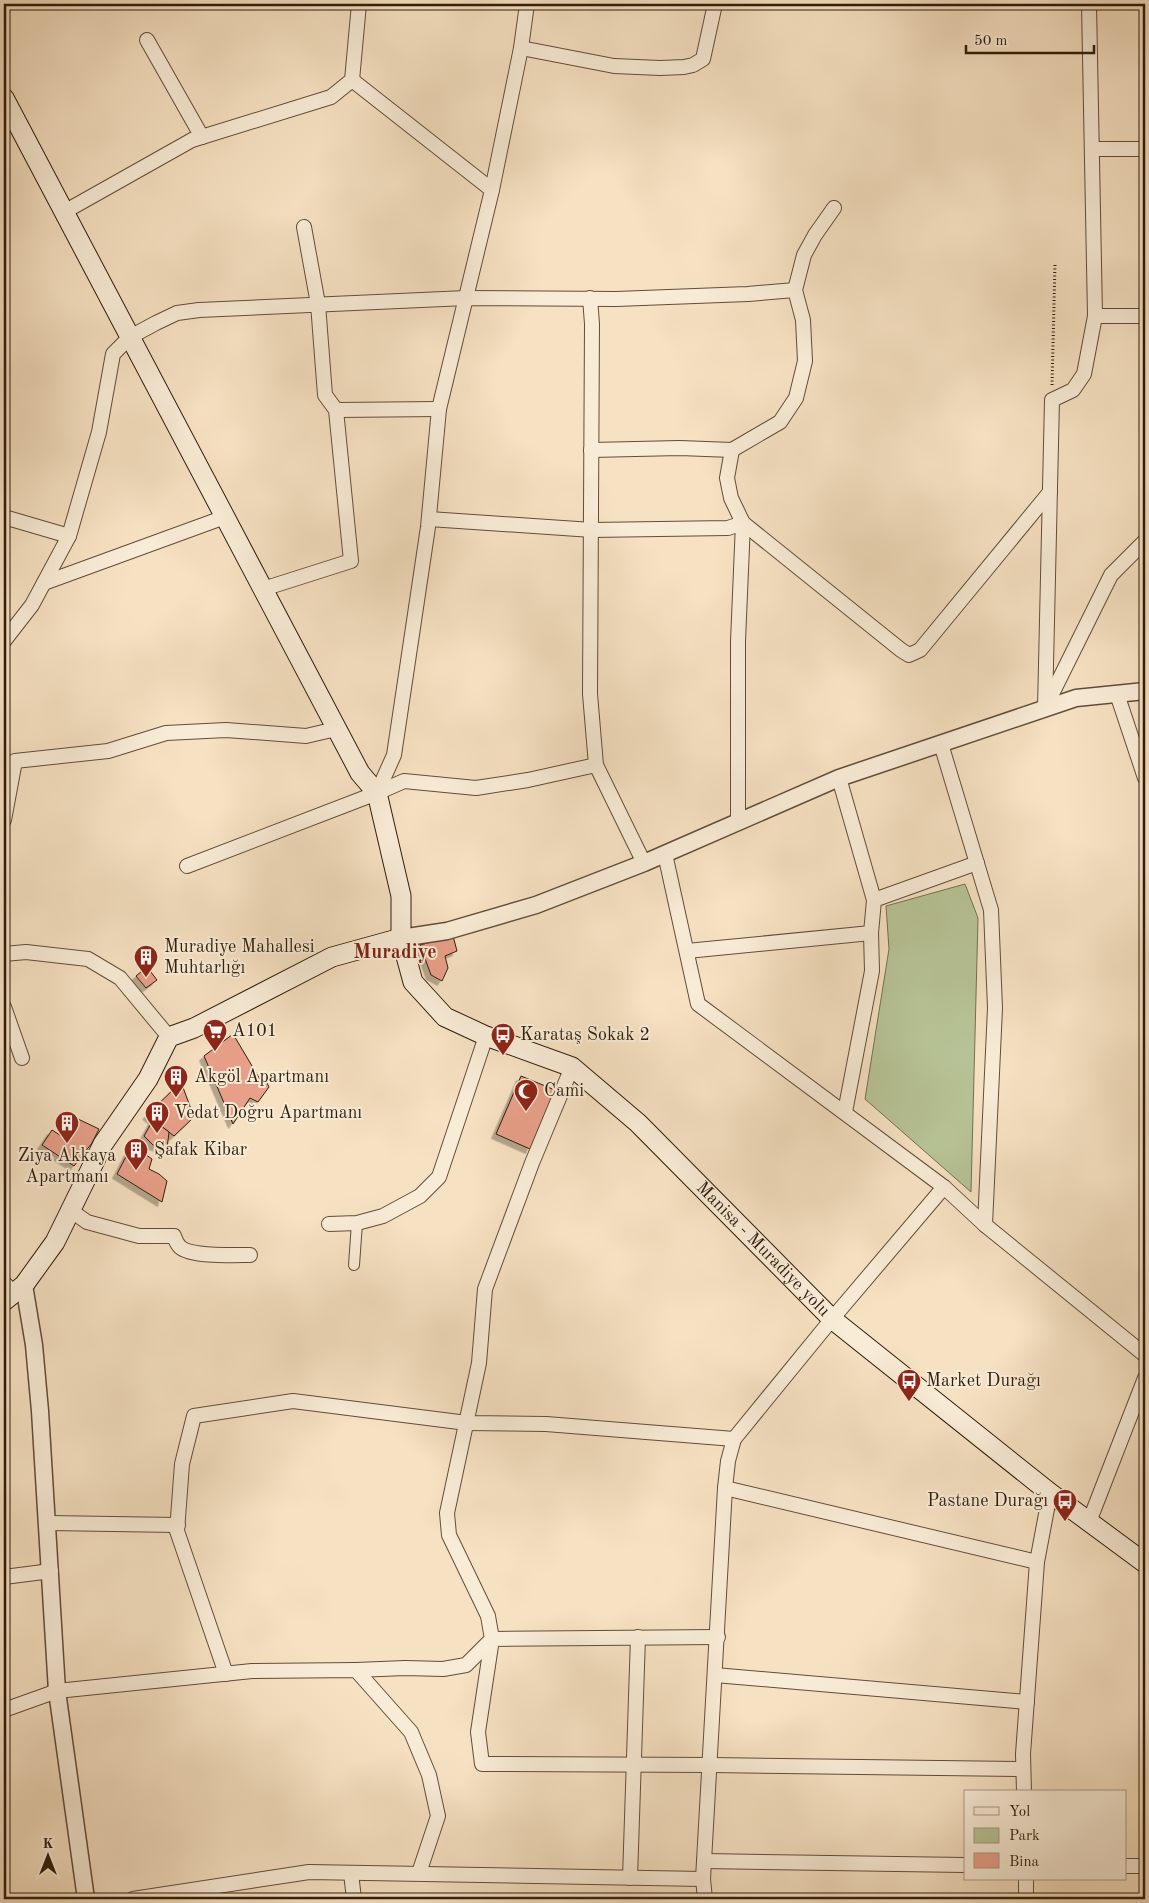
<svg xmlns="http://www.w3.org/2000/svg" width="1149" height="1903" font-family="'Old Standard TT',serif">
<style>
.green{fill:#b7c497;stroke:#737051}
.building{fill:#e9a08a;stroke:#2f1c0b;filter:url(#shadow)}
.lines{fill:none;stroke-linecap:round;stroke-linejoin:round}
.pedestrian-casing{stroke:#614d39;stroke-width:12}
.minor-casing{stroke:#614d39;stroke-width:16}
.tertiary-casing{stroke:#614d39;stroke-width:19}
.secondary-casing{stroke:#2f1c0b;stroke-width:21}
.path{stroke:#2f1c0b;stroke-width:3;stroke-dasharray:1 2.5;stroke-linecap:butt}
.pedestrian{stroke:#f9ecd7;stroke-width:10}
.minor{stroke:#f9ecd7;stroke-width:14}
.tertiary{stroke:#f9ecd7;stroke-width:16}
.secondary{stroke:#f9ecd7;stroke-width:19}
.labels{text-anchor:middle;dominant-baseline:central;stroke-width:4;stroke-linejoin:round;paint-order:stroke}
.poi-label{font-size:18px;fill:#2f1c0b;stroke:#f9ecd7;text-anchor:start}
.street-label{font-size:18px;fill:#2f1c0b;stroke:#f9ecd7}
.quarter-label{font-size:20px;font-weight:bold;fill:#7a1f14;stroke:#f9ecd7}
</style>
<defs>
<filter id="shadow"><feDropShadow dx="-4.5" dy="4.5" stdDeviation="0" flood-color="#0004"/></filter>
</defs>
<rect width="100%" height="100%" fill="#f6e1c2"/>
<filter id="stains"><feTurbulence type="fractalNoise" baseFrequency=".004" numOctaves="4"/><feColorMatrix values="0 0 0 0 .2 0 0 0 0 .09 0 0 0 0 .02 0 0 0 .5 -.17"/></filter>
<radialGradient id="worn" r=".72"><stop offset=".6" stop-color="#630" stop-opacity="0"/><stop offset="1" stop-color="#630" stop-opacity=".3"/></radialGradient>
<!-- green -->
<polygon class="green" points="965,884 978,918 971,1192 865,1099 889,949 886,906"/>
<!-- building -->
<g class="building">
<polygon points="453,936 457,951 445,956 448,968 442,981 431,975 420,945"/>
<polygon points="147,967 157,980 146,988 136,976"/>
<polygon points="233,1034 261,1081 266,1081 269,1087 258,1102 250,1098 233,1124 204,1056"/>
<polygon points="521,1076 555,1090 530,1149 496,1134"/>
<polygon points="181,1082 194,1117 174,1136 147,1115"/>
<polygon points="78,1119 99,1129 92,1143 74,1166 42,1145 52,1130 66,1139"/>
<polygon points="153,1120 169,1132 167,1149 153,1145 144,1136"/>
<polygon points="132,1145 152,1159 149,1169 159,1174 167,1181 162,1202 117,1174"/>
</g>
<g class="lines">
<defs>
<polyline id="pedestrian" points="354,1265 357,1223"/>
<g id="minor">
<polyline points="147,40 202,137"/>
<polyline points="521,48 614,66 660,68 684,67 693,65 703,59 715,4"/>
<polyline points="352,80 492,190"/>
<polyline points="1092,149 1145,149"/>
<polyline points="64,212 192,140 331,97 352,80 359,4"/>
<polyline points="590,298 592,324 590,694 596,765 644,863"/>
<polyline points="1095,316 1145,316"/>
<polyline points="336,410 439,409"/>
<polyline points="591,450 680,448 732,450 780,422 796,398 805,361 803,320 795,290 804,255 815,235 834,208"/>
<polyline points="732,450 727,478 731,498 743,523 901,650 909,655 920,650 1050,492"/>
<polyline points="4,517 69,536"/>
<polyline points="429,519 592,530 728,528 743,523"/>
<polyline points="44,583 225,517"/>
<polyline points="263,589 351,561 336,410 325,395 318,304 304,227"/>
<polyline points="4,641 32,605 69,536 99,432 113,354 130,337 156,323 177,313 199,310 466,298 616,299 748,294 795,290"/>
<polyline points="1117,694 1145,778"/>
<polyline points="1047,704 1111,575 1145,541"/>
<polyline points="1045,709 1052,400 1073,390 1084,374 1095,316 1089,4"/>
<polyline points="941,744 991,910 995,1008 985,1225"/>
<polyline points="839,778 874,900 871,933 872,971 845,1112"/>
<polyline points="377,793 394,755 428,527 439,409 492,190 521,48 527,4"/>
<polyline points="4,820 15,761 108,751 166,733 226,730 306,736 336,729"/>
<polyline points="738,822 738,641 743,523"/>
<polyline points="665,854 698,1004 944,1187 985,1225 1145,1355"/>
<polyline points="187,866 377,793 404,781 476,788 528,780 596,765"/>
<polyline points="874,900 977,863"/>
<polyline points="687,951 871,933"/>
<polyline points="4,954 26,952 88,959 120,978 169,1037"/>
<polyline points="4,1007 22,1058"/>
<path d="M70 1210 87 1222 139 1236H174C175 1239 177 1244 180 1247 191 1257 234 1255 250 1255"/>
<polyline points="329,1224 357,1223 383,1216 420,1196 439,1177 486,1036"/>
<polyline points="4,1283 14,1293"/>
<polyline points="725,1488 1037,1562"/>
<polyline points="1089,1522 1145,1378"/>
<polyline points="48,1523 178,1525"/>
<polyline points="4,1577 51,1571"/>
<polyline points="718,1637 492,1639 478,1732 482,1764 710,1765 1023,1769"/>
<polyline points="356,1670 405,1668 443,1669 466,1665 492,1639 488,1616 449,1535 447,1513 479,1363 485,1289 532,1163 572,1067"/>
<polyline points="226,1674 177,1531 182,1464 194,1416 293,1401 467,1423 546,1424 734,1439"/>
<polyline points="715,1675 1027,1702"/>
<polyline points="4,1710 57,1691 252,1671 356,1670 411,1732 429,1775 438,1816 419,1873"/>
<polyline points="1024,1792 1023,1754 1037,1562 1050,1493"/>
<polyline points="704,1861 965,1865"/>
<polyline points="1125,1866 1145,1866"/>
<polyline points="351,1873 354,1899"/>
<polyline points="630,1878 638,1637"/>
<polyline points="1026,1879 1026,1899"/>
<polyline points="133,1899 309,1872 703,1879"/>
<polyline points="705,1899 703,1879 725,1488 728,1461 734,1439 832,1319 944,1187"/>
</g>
<g id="tertiary">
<polyline points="401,938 447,931 536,905 644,863 839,778 1076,698 1145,691"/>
<polyline points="24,1285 34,1345 40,1411 57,1691 86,1899"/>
</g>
<g id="secondary">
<path id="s1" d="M4 98 360 773 377 793 401 896V938L413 982 445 1017 486 1036 572 1067 638 1123 832 1319 1050 1493 1145 1563"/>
<polyline points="4,1301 24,1285 55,1242 103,1144 148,1079 169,1037 194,1028 332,957 401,938"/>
</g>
</defs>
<!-- pedestrian casing -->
<use href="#pedestrian" class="pedestrian-casing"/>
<!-- minor casing -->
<use href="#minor" class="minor-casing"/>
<!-- tertiary casing -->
<use href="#tertiary" class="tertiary-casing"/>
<!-- secondary casing -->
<use href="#secondary" class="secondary-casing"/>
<!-- path -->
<polyline class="path" points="1052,385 1055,264"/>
<!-- pedestrian -->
<use href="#pedestrian" class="pedestrian"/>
<!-- minor -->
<use href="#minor" class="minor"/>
<!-- tertiary -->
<use href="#tertiary" class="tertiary"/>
<!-- secondary -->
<use href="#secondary" class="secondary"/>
</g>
<!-- icons -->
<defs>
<symbol id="building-pin" viewBox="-11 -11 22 30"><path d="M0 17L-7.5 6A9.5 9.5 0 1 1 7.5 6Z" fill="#8f2418" stroke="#f9ecd7"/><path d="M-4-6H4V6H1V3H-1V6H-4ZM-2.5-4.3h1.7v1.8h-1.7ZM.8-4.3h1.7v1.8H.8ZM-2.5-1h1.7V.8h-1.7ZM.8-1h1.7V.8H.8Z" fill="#fff"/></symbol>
<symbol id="supermarket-pin" viewBox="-11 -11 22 30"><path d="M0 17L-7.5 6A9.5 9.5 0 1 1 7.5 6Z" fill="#8f2418" stroke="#f9ecd7"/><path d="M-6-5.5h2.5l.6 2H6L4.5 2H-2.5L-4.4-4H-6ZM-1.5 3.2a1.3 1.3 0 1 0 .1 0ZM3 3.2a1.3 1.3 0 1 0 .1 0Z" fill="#fff"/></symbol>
<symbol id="bus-pin" viewBox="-11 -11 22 30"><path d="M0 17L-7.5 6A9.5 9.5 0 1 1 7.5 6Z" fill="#8f2418" stroke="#f9ecd7"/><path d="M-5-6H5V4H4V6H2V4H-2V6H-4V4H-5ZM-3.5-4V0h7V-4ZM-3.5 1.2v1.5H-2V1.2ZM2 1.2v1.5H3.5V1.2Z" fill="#fff"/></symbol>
<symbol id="mosque-pin" viewBox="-11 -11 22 30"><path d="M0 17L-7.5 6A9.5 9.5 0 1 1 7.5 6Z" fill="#8f2418" stroke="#f9ecd7"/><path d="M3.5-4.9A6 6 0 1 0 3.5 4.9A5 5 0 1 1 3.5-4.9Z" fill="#fff"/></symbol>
</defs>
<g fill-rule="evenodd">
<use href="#building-pin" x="132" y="943" width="28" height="38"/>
<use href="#supermarket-pin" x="201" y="1017" width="28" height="38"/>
<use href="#bus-pin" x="489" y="1021" width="28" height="38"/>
<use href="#building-pin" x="162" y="1063" width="28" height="38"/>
<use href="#mosque-pin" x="512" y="1077" width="28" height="38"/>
<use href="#building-pin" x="143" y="1099" width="28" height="38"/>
<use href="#building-pin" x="53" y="1109" width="28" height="38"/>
<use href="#building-pin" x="122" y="1136" width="28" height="38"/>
<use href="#bus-pin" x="895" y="1367" width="28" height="38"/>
<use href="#bus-pin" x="1051" y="1487" width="28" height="38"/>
</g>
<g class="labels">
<!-- poi labels -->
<g class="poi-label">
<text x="164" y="947">Muradiye Mahallesi<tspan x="164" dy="21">Muhtarlığı</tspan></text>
<text x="232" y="1031">A101</text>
<text x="520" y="1035">Karataş Sokak 2</text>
<text x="194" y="1077">Akgöl Apartmanı</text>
<text x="544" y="1091">Cami</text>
<text x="174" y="1113">Vedat Doğru Apartmanı</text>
<text x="154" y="1150">Şafak Kibar</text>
<text x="67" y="1156" text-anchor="middle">Ziya Akkaya<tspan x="67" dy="21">Apartmanı</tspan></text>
<text x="926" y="1381">Market Durağı</text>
<text x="1048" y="1501" text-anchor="end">Pastane Durağı</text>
</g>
<!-- street labels -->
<g class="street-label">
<text stroke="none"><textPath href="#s1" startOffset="1431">Manisa - Muradiye yolu</textPath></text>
</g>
<!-- quarter labels -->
<g class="quarter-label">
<text x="395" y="953">Muradiye</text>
</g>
</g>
<!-- margin -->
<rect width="1149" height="1903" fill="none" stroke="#f6e1c2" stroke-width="20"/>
<rect x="5" y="5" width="1139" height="1893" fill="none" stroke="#2f1c0b" stroke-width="2.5"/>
<rect x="10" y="10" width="1129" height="1883" fill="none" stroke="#2f1c0b"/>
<!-- legend -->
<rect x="964" y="1790" width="162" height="90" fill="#f9ecd7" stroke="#a89985"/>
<rect x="974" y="1807" width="25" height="8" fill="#f9ecd7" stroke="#a89985"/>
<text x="1009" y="1816" font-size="15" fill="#2f1c0b">Yol</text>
<rect x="974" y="1828" width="25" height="15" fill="#b7c497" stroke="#a89985"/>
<text x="1009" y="1840" font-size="15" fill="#2f1c0b">Park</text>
<rect x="974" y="1853" width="25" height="15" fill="#e9a08a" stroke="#a89985"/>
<text x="1009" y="1866" font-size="15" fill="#2f1c0b">Bina</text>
<!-- north arrow -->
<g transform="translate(48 1856)" stroke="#f9ecd7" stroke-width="4" paint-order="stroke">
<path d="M0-4L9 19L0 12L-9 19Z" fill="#2f1c0b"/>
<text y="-8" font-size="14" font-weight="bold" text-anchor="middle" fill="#2f1c0b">K</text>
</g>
<!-- scale -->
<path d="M966 45v8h128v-8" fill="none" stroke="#2f1c0b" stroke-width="2.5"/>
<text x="974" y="45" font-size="15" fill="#2f1c0b" stroke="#f9ecd7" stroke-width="4" paint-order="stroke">50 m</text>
<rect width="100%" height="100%" filter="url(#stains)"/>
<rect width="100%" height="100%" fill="url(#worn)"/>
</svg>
